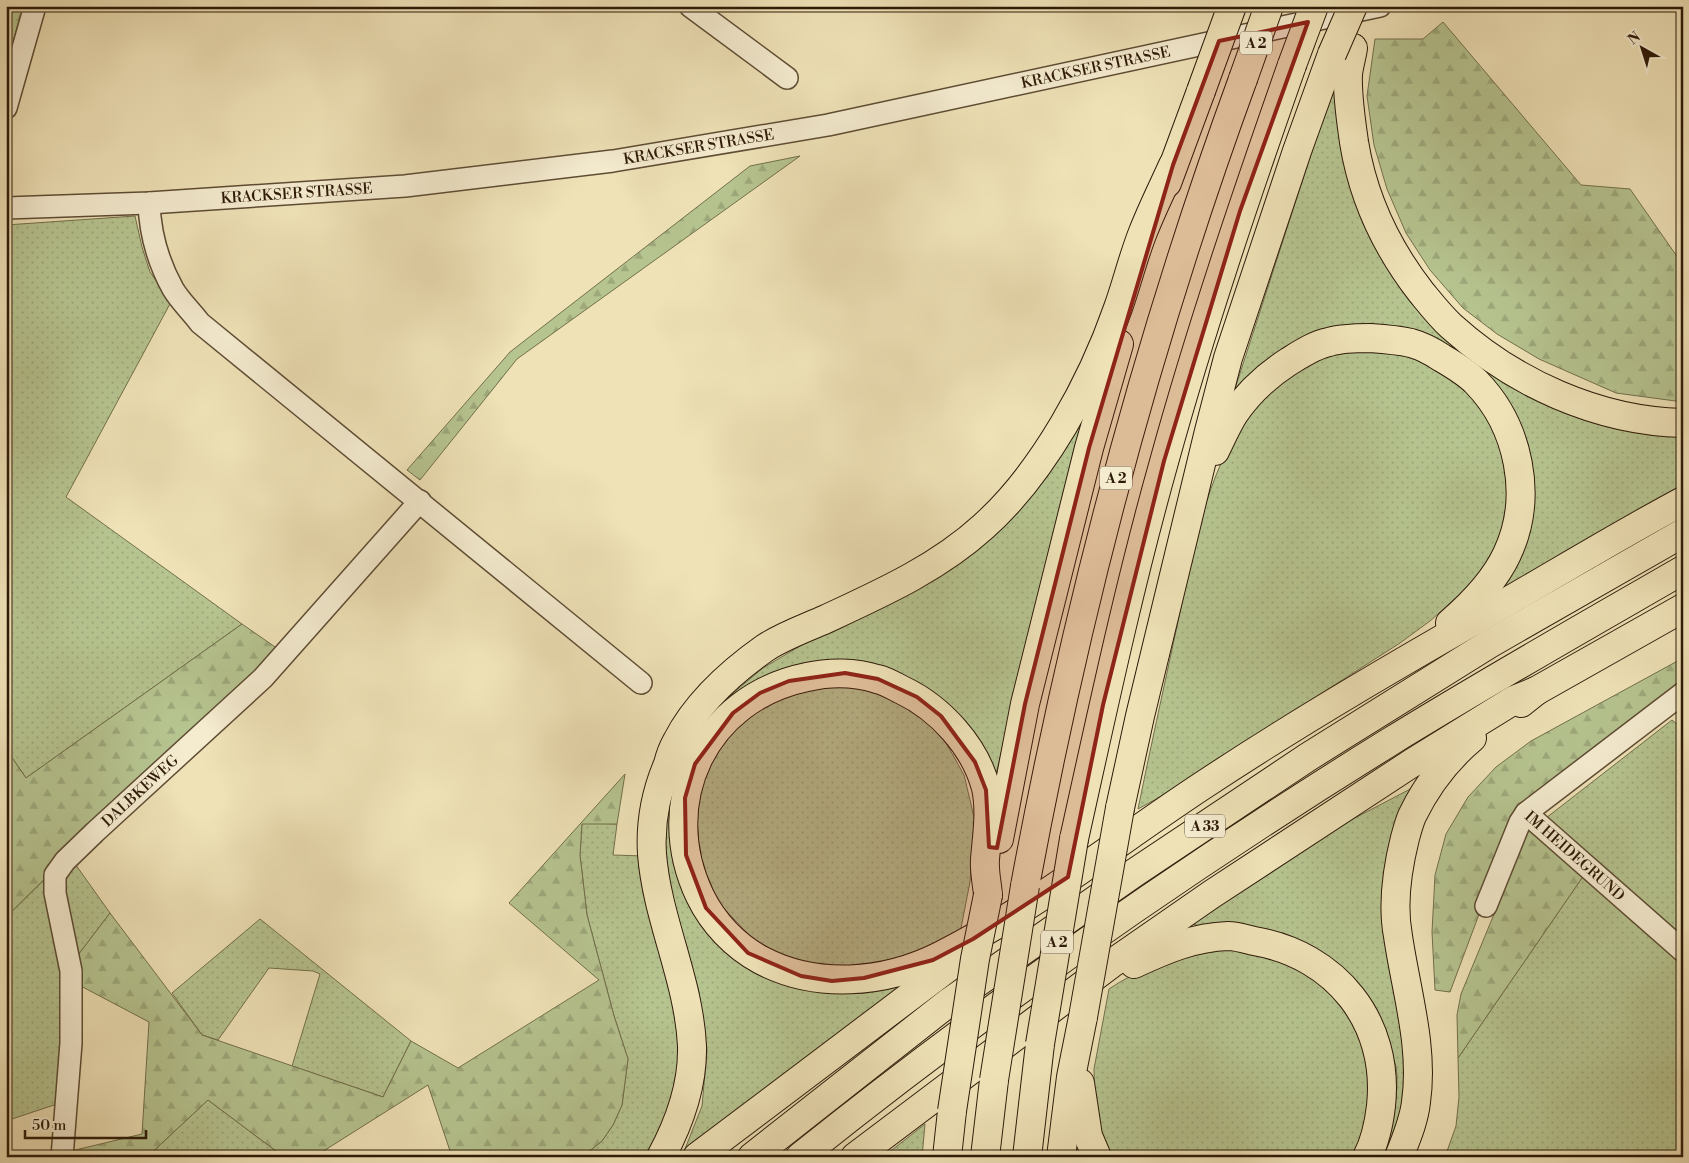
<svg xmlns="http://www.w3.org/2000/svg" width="1689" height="1163" viewBox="0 0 1689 1163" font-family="'Libre Bodoni',serif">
<defs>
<pattern id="grass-dots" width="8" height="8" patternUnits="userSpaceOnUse" patternTransform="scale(1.25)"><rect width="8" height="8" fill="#b6c490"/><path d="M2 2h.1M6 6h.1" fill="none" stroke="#9da87b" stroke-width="1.8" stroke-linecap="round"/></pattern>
<pattern id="forest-firs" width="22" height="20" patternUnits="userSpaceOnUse" patternTransform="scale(1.25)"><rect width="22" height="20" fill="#b6c490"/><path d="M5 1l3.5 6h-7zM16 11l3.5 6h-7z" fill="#9da87b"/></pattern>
</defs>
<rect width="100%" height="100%" fill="#efe2b7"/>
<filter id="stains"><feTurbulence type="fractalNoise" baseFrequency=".004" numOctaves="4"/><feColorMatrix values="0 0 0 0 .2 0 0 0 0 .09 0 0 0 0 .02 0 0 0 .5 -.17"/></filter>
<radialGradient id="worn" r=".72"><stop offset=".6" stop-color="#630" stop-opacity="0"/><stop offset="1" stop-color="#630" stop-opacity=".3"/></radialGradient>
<g fill="url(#grass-dots)" stroke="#726f4c">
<path d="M1337,74L1356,200L1457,345L1683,434V488L1493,596L1533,475L1525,435L1495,387L1453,349L1401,326H1353L1232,398Z"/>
<path d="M135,216L142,247L150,272L171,302L66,497L242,624L26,778L6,749V225Z"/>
<path d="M1370,347L1412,352L1451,376L1483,407L1502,449L1508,495L1499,545L1476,580L1430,621L1400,643L1158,798L1138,809C1150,750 1163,691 1176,631C1194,548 1207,455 1268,391C1282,377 1317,357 1336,352C1347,349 1359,349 1370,347Z"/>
<path d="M1083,421L994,782L942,701L796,670L720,704L763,668L827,630L1034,491Z"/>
<path d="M872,684L930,721L945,741L964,775L975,821L970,882L960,933L901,960L858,968L817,966L777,955L749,935L717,901L702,872L695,830L698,788L713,754L733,729L764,704L798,688Z"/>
<path d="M1672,720L1683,729V938L1546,818Z"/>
<path d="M679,761L676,859L756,969L915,977L683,1154L702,1106L707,1051L699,992L669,890L660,828Z"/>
<path d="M1416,786L1403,814V1033L1407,1092L1390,1157H1381C1391,1135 1400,1091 1396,1067C1394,1059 1390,1050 1387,1042C1374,1002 1360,978 1324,954C1319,951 1314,946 1308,944C1271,927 1230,934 1192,924L1351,820Z"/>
<path d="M582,823L617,824L613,855L643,856L681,1018V1073L652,1157H582L602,1141L613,1125L622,1105L628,1059L614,1016L587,915L580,855Z"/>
<path d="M73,861L110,913L75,959L60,877Z"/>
<path d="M1584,875L1683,962V1157H1445L1456,1126L1459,1097L1458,1058Z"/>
<path d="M45,879L63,961L60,1103L6,1121V917Z"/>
<path d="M260,919L411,1041L383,1097L292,1066L320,974L313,971L269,968L218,1040L202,1035L172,993Z"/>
<path d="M1239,950L1272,955L1300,968L1333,992L1353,1018L1369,1052L1371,1120L1356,1157H1112L1095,1117L1094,1069L1109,989C1134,972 1166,959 1196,952C1209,949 1225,950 1239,950Z"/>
<path d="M208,1100L284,1157H147Z"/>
<path d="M925,1124L922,1157H883Z"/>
</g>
<g fill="url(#forest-firs)" stroke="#726f4c">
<path d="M6,6H23L6,67Z"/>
<path d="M1443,22L1581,185L1630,189L1683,265V402L1616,393L1539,359L1497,334L1463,308L1430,270L1406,233L1387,189L1374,145L1367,96L1375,39H1423Z"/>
<path d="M800,156L517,359L420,480L407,470L510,352L750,166Z"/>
<path d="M242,624L278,649L6,917V749L26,778Z"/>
<path d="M1683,658V680L1518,810L1450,992L1435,990L1432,932L1435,875L1446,834L1468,797L1496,767L1531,741Z"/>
<path d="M625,774L617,824H582L580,855L587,915L614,1016L628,1059L622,1105L613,1125L602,1141L582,1157H452L428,1085L314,1157H284L208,1100L147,1157H68L67,1152L142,1134L149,1022L75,983V959L110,913L202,1035L383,1097L411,1041L458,1068L599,980L509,903Z"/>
<path d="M1532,829L1584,875L1458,1058L1457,1015L1461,994L1528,832Z"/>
</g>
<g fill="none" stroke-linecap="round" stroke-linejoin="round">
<defs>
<g id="minor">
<path d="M690,6L787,78"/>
<path d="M6,108L35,6"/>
<path d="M149,203C150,234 158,262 173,289C180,301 192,312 200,323L641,683"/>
<path id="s1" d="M6,208L149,203L405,186L613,161L828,125L1380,6"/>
<path id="s2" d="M1526,813L1683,951"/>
<path d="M1486,906L1520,822L1526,813L1683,693"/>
<path id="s3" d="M62,1157L71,1043V971L55,893V875L65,861L95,832L263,678L420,501"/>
</g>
<g id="highway">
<path d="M1353,48C1352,56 1349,65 1348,74C1347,96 1351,120 1354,142C1363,198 1386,247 1421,292C1430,303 1440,316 1451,326C1514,383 1598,421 1683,423"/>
<path d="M1167,183L1201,91"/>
<path d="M1215,451C1221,439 1227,425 1234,414C1248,393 1268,375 1288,362C1301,354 1314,345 1329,342C1342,338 1357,338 1370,338C1384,339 1398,340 1411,343C1422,346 1433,352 1442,358C1454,365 1466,372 1476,382C1519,426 1534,497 1507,554C1495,580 1472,604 1450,623"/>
<path d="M1521,703L1536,691L1683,608"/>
<path d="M1120,808L1140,716L1209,431L1228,358L1297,151L1332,54"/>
<path d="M999,839L1025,704L1089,448L1119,344"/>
<path d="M1074,839C1102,713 1129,586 1164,462C1201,328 1246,196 1292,65"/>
<path d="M1025,886C1076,611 1147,341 1243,79"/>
<path d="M988,895C987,883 984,871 985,859C987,836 991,811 986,788C975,746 940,708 902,690C894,686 886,681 877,679C855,672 829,672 807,677C704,698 655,802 700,896C713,923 735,946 761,960C816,989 884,984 940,956C1035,908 1119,840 1208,782C1305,718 1405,660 1505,603C1564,569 1623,533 1683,501"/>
<path d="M1134,964C1164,950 1194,937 1228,936C1236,936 1246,939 1254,941C1336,955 1390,1022 1381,1106C1379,1123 1375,1142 1367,1157"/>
<path d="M1080,1083L1088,1136L1097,1157"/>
<path d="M661,1157C680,1122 693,1085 692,1046C689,980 657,919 652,854C650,823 656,792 668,764C670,756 673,748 677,741C696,704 731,672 765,648C783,636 806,628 826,619C882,593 938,568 984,526C1043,473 1092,383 1118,308C1127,283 1133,257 1143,232C1152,209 1163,187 1173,165"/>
<path d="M697,1157L962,957"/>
<path d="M752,1157L948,1003L1134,873L1308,757L1489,644L1683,533"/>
<path d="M800,1157C987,1007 1185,869 1388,743C1485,683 1584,627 1683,570"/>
<path d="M855,1157L1111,964L1212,894L1412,763L1514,700L1536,691"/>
<path d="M947,1157L952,1111"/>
<path d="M985,1157L994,1080"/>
<path d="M1027,1157L1040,1044"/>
<path d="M1061,1157L1071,1077L1083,1017"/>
<path d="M1399,1157C1406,1139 1414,1121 1416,1102C1424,1047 1406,991 1398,936C1392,904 1397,870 1405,838C1407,831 1409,823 1412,816C1426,787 1447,759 1472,738"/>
</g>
</defs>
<use href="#minor" stroke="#5e4c34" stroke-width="24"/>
<use href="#highway" stroke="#2d1a08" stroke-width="30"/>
<use href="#minor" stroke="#f5ecd0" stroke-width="21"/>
<use href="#highway" stroke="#efe2b7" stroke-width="28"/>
<defs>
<g id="highway-bridge">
<path d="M1332,54L1353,6"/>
<path d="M1292,65L1314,6"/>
<path d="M1243,79L1269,6"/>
<path d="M1201,91L1232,6"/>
<path d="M1083,1017L1120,808"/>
<path d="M1040,1044L1074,839"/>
<path d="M994,1080L1025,886"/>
<path d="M952,1111L975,959L988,895"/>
</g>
</defs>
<use href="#highway-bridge" stroke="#2d1a08" stroke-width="30" stroke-linecap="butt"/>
<use href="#highway-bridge" stroke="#efe2b7" stroke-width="28"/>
</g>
<path fill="#8f2418" fill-opacity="0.2" stroke="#8f2418" stroke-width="4" stroke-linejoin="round" d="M1308,22L1240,211L1164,461L1103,705L1068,877L973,939L933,960L864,978L832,981L801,976L748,953L706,908L686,855L685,798L695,764L733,713L760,693L789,681L845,673L878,679L917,697L941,716L975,762L986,790L989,847L997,848L1025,704L1089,448L1173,165L1219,41Z"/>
<g text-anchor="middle" stroke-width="4" stroke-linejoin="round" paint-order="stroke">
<g fill="#f5ecd0" stroke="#695944" stroke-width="1">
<rect x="1240" y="31.5" width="32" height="23" rx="4"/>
<rect x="1100" y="466.5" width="32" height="23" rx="4"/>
<rect x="1185" y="814.5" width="40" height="23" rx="4"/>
<rect x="1041" y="930.5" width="32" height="23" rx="4"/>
</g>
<g font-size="14" font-weight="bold" fill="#2d1a08">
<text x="1256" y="48">A 2</text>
<text x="1116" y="483">A 2</text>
<text x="1205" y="831">A 33</text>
<text x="1057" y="947">A 2</text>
</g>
<g font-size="15" fill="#2d1a08" stroke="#f5ecd0">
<text dy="5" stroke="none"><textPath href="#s1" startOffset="1101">KRACKSER STRASSE</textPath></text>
<text dy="5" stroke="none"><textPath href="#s1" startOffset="696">KRACKSER STRASSE</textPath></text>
<text dy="5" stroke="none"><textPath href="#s1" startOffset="291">KRACKSER STRASSE</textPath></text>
<text dy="5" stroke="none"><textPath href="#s3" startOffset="404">DALBKEWEG</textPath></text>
<text dy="5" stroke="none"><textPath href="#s2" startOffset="65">IM HEIDEGRUND</textPath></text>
</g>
</g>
<rect width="1689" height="1163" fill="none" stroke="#efe2b7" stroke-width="25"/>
<rect x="8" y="8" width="1674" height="1148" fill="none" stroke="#2d1a08" stroke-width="2.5"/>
<rect x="12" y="12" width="1664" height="1138" fill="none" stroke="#2d1a08"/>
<g transform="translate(1642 48) rotate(321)" stroke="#f5ecd0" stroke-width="4" paint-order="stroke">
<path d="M0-4L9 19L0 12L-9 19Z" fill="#2d1a08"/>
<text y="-8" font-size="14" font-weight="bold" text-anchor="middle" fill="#2d1a08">N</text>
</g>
<path d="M25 1130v8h121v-8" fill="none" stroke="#2d1a08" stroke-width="2.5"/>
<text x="32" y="1130" font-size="15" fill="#2d1a08" stroke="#f5ecd0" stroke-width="4" paint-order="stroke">50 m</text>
<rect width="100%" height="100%" filter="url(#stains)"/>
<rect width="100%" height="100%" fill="url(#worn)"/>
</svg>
